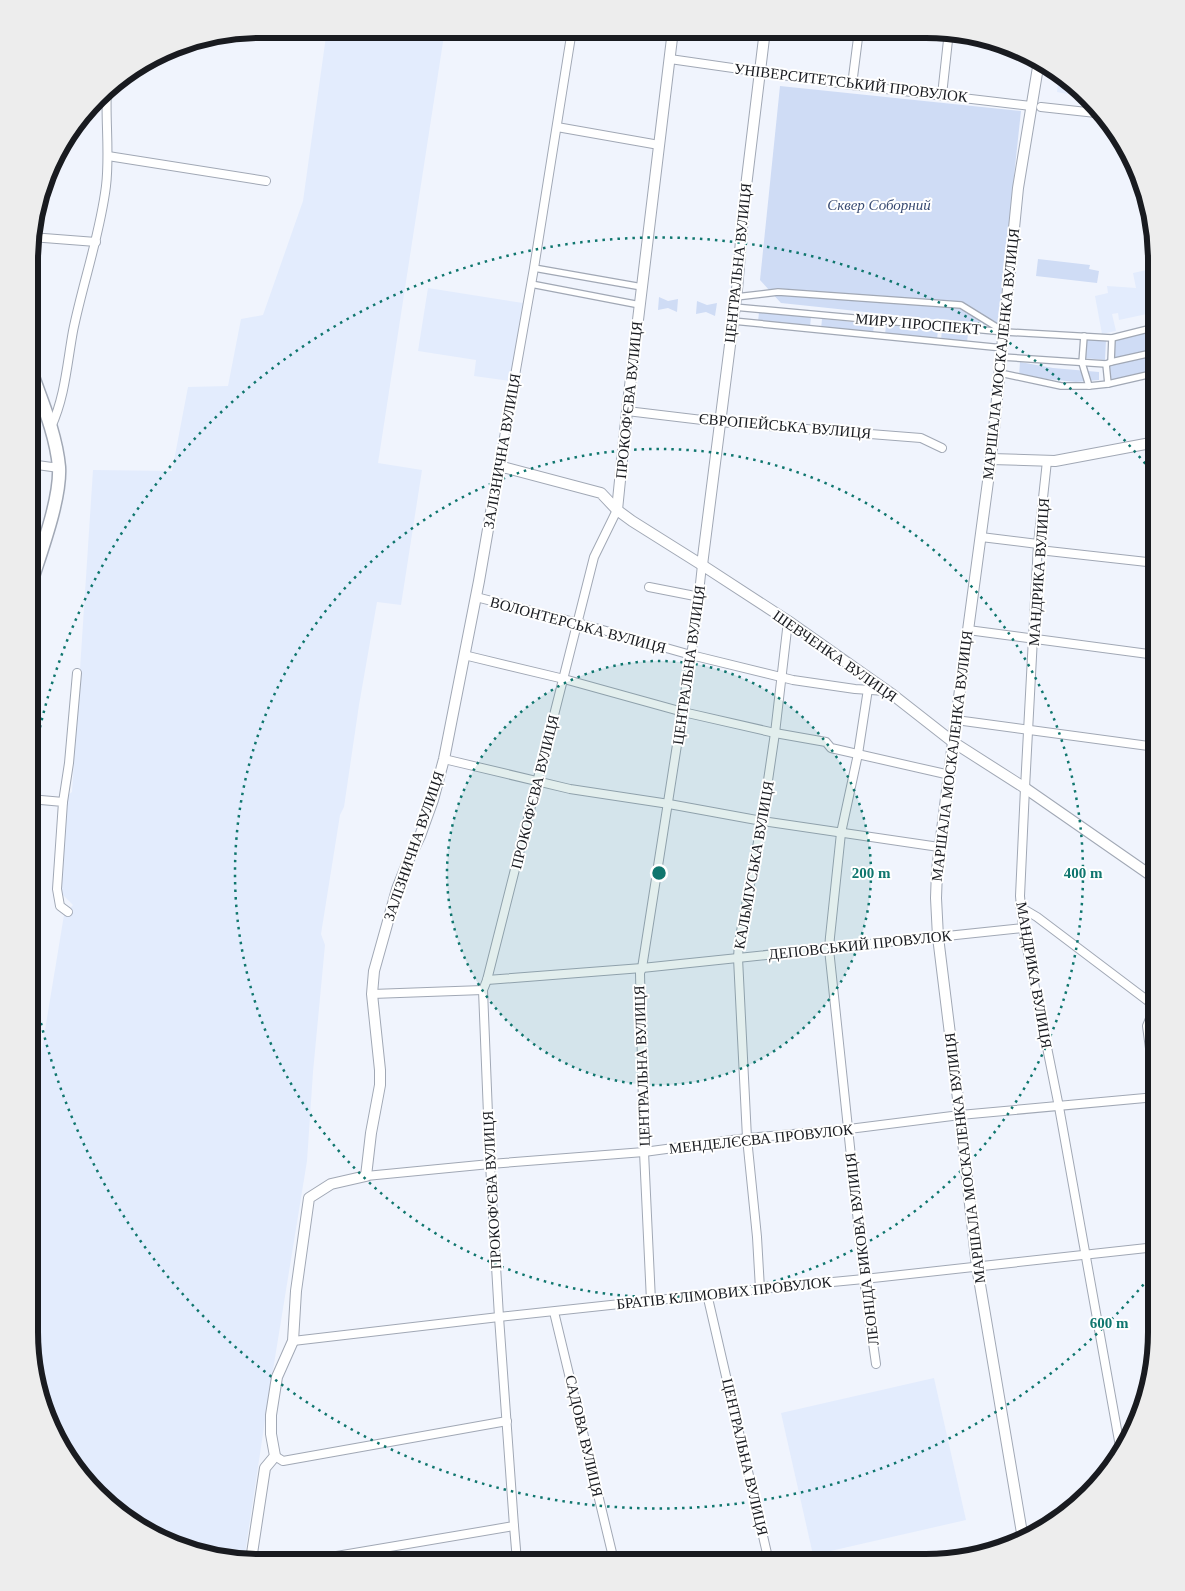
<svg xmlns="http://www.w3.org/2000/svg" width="1185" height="1591" viewBox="0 0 1185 1591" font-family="'Times New Roman',serif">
<rect width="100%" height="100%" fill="#f0f4fd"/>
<g fill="#e3ecfd">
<path d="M327,29H445L378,463L422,470L401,605L377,602L359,705L344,807L340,815L321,934L325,945L313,1072L307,1161L267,1407L244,1560H230L131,1523L86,1484L53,1434L29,1332V1127L64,915L73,905L61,893L67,796L72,792L93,470L172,471L188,387L228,386L241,319L263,315L303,201Z"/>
<path d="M1059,72L1066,76L1070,82L1068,94L1057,92Z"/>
<path d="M1156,268V312L1119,320L1118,313L1112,314L1116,331L1102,334L1095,296L1108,293L1107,286L1136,288L1133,273Z"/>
<path d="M428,288L523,303L510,381L474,376L476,360L418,351Z"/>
<path d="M934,1378L966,1520L813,1555L781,1413Z"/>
</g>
<g fill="#cfdcf5">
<path d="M780,86L1021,111L998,326L781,303L760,280Z"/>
<path d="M1038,259L1090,265L1089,269L1099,271L1097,283L1036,276Z"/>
<path d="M659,297L668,301L678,299L677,312L668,308L658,310Z"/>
<path d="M697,301L707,305L717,303L715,316L706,312L696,314Z"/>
<path d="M759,312L811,317L810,327L758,322Z"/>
<path d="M822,319L874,324L873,334L821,329Z"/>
<path d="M886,325L938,330L937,340L885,335Z"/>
<path d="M1156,328V373L1108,384L1106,364L1111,361L1112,338Z"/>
<path d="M942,330L968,333L967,343L941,340Z"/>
<path d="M1086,338L1106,340L1105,360L1084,358V355H1086L1087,343H1085Z"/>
<path d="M1020,362L1053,368L1099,372V380L1076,382L1019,376Z"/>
</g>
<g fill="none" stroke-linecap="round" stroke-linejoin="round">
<defs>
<g id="pedestrian">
<path d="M534,268L642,287"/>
<path d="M531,284L640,305"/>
<path d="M736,297L778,292L961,305L1003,331"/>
<path d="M734,307L1005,332L1112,338L1156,327"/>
<path d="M733,321L1003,348"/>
<path d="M1084,336L1082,363L1089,386"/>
<path d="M1112,338L1111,362L1156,352"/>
<path d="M1002,357L1106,364"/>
<path d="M1111,362L1106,364L1108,384L1156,373"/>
<path d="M1000,373L1061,386H1089L1108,384"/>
</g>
<g id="minor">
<path d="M670,59L852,85L1031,106"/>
<path d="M852,85L859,30"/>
<path d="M942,95L949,31"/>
<path d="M1041,107L1096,113"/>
<path d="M557,127L659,145"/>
<path d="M108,156L266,181"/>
<path d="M31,237L96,242"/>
<path d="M627,411L719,422L921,438L942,448"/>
<path d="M51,427C65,397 67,364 73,331C83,282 100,235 106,186C110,153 105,120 107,87"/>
<path d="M1047,461L1038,544L1025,788L1020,896L1023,928L1059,1107L1121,1452"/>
<path d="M30,464L59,468"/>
<path d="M499,466L534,268L572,30"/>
<path d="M981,537L1038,544"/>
<path d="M1039,550L1156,563"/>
<path d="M649,587L700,597"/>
<path d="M476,597L578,623L691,655L793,680L855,689L886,691"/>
<path d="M968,630L1156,655"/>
<path d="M464,655L564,679L683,712L775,733L826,742L831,748L950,775"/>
<path d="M868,689L858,754L841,833L830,937L829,949L864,1279L876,1364"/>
<path d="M956,720L1156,747"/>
<path d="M444,759L570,789L669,804L762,821L939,847"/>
<path d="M30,799L63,802L57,889L60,906L68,912"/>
<path d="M63,802L69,763L77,673"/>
<path d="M1020,907L1037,917L1156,1007"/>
<path d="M487,980L642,968L1023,928"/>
<path d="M372,994L483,990"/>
<path d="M1156,1093L1147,1026L1156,1004"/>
<path d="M366,1176L490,1164L644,1152L747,1138L849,1129L960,1115L1156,1097"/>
<path d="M760,1289L757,1237L747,1138L738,958L739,942L762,821L775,733L788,621"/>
<path d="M707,1294L769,1562"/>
<path d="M651,1301L644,1152L640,973L642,968L695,630L702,565"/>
<path d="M554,1312L614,1561"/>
<path d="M293,1341L499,1317L760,1289L864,1279L1156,1247"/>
<path d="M275,1456L283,1461L507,1421"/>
<path d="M307,1561L514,1526"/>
<path d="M517,1561L514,1526L499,1317L490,1164L483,990L487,980L594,557L617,510"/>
</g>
<g id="tertiary">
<path d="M991,459L1055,461L1156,442"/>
<path d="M617,510L627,411L673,30"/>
<path d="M702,565L737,290L744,203L765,30"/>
<path d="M1023,1539L977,1267L960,1115L938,937L936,898L937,870L953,742L991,459L1018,188L1039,61"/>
<path d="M251,1560L265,1468L275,1456L271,1434V1415L277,1377L293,1341L296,1291L309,1198L331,1184L366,1176L371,1133L380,1085V1070L372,994L374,971L397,889L409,859L420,836L433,800L444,759L479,581L499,466L601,493L617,510L632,521L702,565L788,621L893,695L953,742L1025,788L1156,879"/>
</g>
<path id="primary" d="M30,586C40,554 61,499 59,467C56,434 42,402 31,371"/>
</defs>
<use href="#pedestrian" stroke="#a1a8b5" stroke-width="8"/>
<use href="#minor" stroke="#a1a8b5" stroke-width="10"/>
<use href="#tertiary" stroke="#a1a8b5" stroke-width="12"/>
<use href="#primary" stroke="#a1a8b5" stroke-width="15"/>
<use href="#pedestrian" stroke="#fff" stroke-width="5.5"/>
<use href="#minor" stroke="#fff" stroke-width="8"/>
<use href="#tertiary" stroke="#fff" stroke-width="10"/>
<use href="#primary" stroke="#fff" stroke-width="12"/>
</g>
<circle cx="659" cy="873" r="212" fill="#0f766e" fill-opacity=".12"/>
<g fill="none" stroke="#0f766e" stroke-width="2.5" stroke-dasharray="2.5 5">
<circle cx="659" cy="873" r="212"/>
<circle cx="659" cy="873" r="424"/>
<path d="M1153 1273A636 636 0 0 1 30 967M30 779A636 636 0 0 1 1153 473"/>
</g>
<g text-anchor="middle" stroke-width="4" stroke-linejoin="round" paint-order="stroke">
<g font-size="15" fill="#191b20" stroke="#fff">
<text transform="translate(851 83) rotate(7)" y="5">УНІВЕРСИТЕТСЬКИЙ ПРОВУЛОК</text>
<text transform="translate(738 263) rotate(-84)" y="5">ЦЕНТРАЛЬНА ВУЛИЦЯ</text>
<text transform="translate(918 324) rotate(5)" y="5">МИРУ ПРОСПЕКТ</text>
<text transform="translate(1001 354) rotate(-84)" y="5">МАРШАЛА МОСКАЛЕНКА ВУЛИЦЯ</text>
<text transform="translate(629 400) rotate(-84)" y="5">ПРОКОФ'ЄВА ВУЛИЦЯ</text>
<text transform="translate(785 426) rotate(5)" y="5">ЄВРОПЕЙСЬКА ВУЛИЦЯ</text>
<text transform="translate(502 451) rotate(-80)" y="5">ЗАЛІЗНИЧНА ВУЛИЦЯ</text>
<text transform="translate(1039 572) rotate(-86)" y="5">МАНДРИКА ВУЛИЦЯ</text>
<text transform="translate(578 625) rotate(15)" y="5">ВОЛОНТЕРСЬКА ВУЛИЦЯ</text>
<text transform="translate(835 656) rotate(35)" y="5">ШЕВЧЕНКА ВУЛИЦЯ</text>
<text transform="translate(689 665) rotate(-82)" y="5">ЦЕНТРАЛЬНА ВУЛИЦЯ</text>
<text transform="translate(952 756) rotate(-83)" y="5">МАРШАЛА МОСКАЛЕНКА ВУЛИЦЯ</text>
<text transform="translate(535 792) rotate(-76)" y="5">ПРОКОФ'ЄВА ВУЛИЦЯ</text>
<text transform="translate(414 846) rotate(-71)" y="5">ЗАЛІЗНИЧНА ВУЛИЦЯ</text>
<text transform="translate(754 865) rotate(-80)" y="5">КАЛЬМІУСЬКА ВУЛИЦЯ</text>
<text transform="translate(860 945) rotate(-6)" y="5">ДЕПОВСЬКИЙ ПРОВУЛОК</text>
<text transform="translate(1034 975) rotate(80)" y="5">МАНДРИКА ВУЛИЦЯ</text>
<text transform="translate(642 1066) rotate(-92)" y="5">ЦЕНТРАЛЬНА ВУЛИЦЯ</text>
<text transform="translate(761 1139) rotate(-6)" y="5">МЕНДЕЛЄЄВА ПРОВУЛОК</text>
<text transform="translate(965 1158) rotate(-97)" y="5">МАРШАЛА МОСКАЛЕНКА ВУЛИЦЯ</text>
<text transform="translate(492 1190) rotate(-93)" y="5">ПРОКОФ'ЄВА ВУЛИЦЯ</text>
<text transform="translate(862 1249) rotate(-97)" y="5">ЛЕОНІДА БИКОВА ВУЛИЦЯ</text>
<text transform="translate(724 1293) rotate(-6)" y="5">БРАТІВ КЛІМОВИХ ПРОВУЛОК</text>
<text transform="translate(584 1436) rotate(77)" y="5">САДОВА ВУЛИЦЯ</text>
<text transform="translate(745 1457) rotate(77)" y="5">ЦЕНТРАЛЬНА ВУЛИЦЯ</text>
</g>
<g font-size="15" font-style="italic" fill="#394b72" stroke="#fff">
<text x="879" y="210">Сквер Соборний</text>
</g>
</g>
<path d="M0 0H1185V1591H0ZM260 38H926A222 222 0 0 1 1148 260V1332A222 222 0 0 1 926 1554H260A222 222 0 0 1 38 1332V260A222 222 0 0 1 260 38Z" fill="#ededed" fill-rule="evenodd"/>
<path fill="none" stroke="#191b20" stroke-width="6" d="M260 38H926A222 222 0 0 1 1148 260V1332A222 222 0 0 1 926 1554H260A222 222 0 0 1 38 1332V260A222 222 0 0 1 260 38Z"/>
<circle cx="659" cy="873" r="8" fill="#0f766e" stroke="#fff" stroke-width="2.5"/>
<g font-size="15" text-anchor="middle" font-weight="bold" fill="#0f766e" stroke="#fff" stroke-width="4" stroke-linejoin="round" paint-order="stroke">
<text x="871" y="878">200 m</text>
<text x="1083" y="878">400 m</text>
<text x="1109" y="1328">600 m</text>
</g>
</svg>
